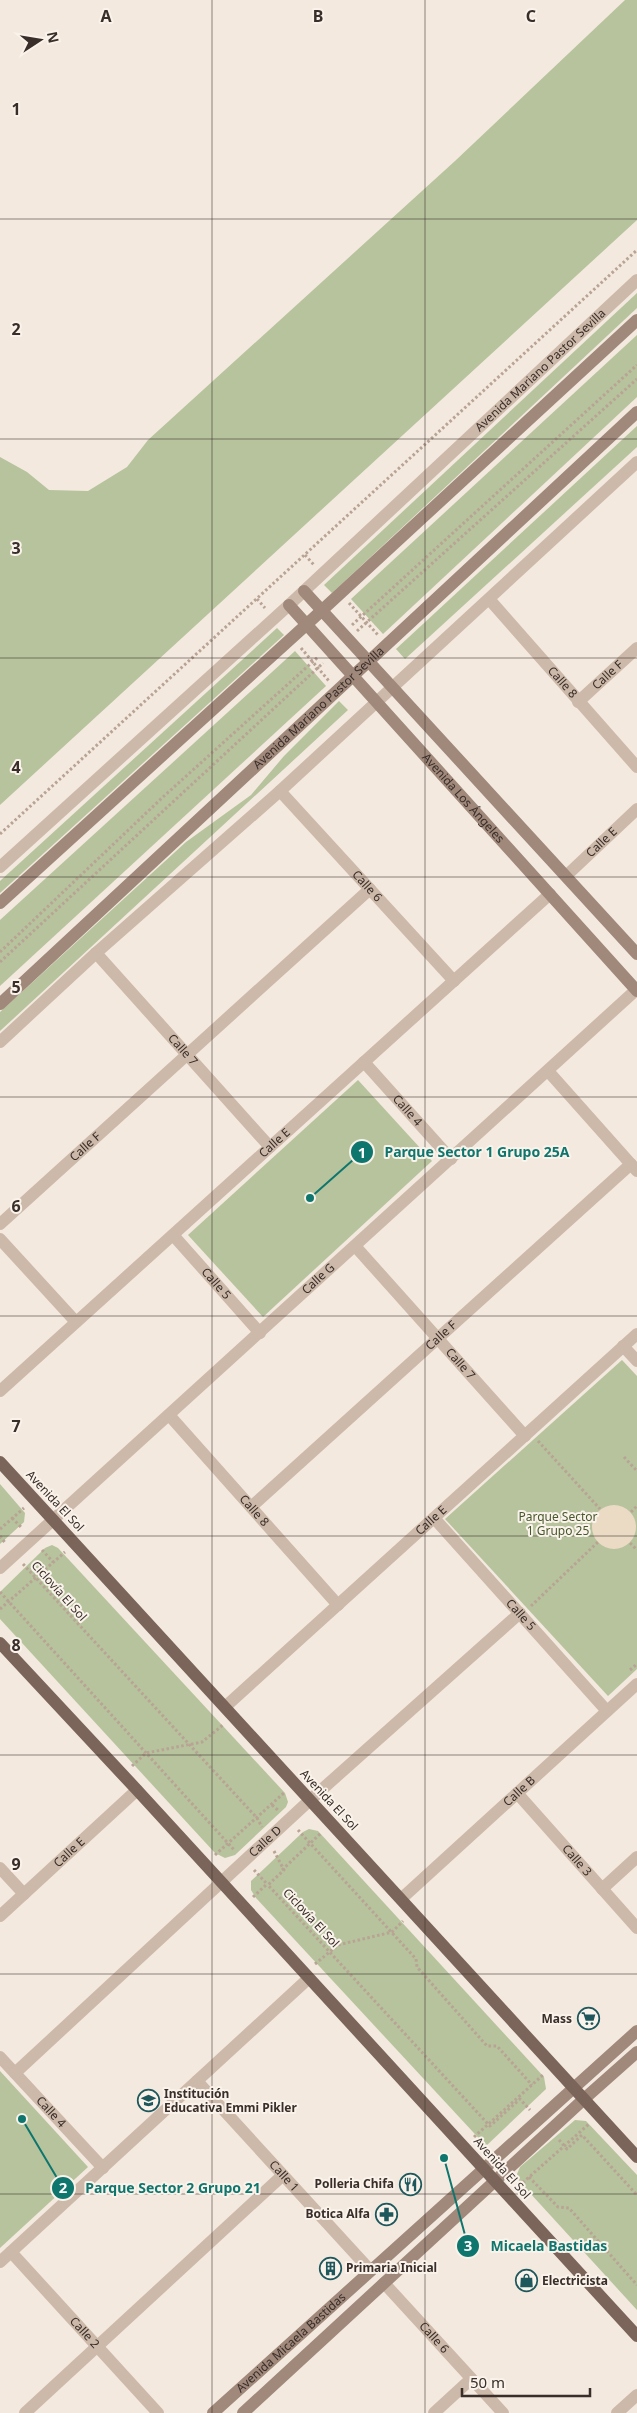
<svg xmlns="http://www.w3.org/2000/svg" width="637" height="2413" viewBox="0 0 637 2413" font-family="'Noto Sans',sans-serif">
<rect width="100%" height="100%" fill="#f3e9de"/>
<g fill="#b6c39d">
<path d="M625,0H637V220L0,805V457L27,472L49,490L88,491L127,467L148,440L455,161Z"/>
<path d="M637,293V308L332,593L324,585Z"/>
<path d="M637,335V397L383,634L351,599Z"/>
<path d="M637,426V447L405,659L396,649Z"/>
<path d="M277,628L284,635L0,893V881Z"/>
<path d="M295,651L326,686L0,986V920Z"/>
<path d="M339,701L348,710L0,1031V1012L186,842L251,795L284,756Z"/>
<path d="M358,1080L432,1161L263,1317L188,1235Z"/>
<path d="M622,1360L637,1376V1669L608,1696L445,1519Z"/>
<path d="M0,1484L25,1513L24,1522L0,1544Z"/>
<path d="M52,1545L58,1548L285,1793L288,1802L286,1807L235,1855L225,1858L215,1853L0,1619V1592L45,1548Z"/>
<path d="M309,1829L318,1831L544,2077L546,2089L486,2146L256,1898L251,1890V1881L303,1832Z"/>
<path d="M0,2071L88,2167L0,2248Z"/>
<path d="M575,2120L586,2121L637,2175V2310L519,2181L517,2174L520,2167Z"/>
</g>
<circle fill="#ebdbc5" cx="614" cy="1527" r="22"/>
<g fill="none" stroke-linecap="round" stroke-linejoin="round">
<g stroke="#b8a394" stroke-width="3" stroke-dasharray="2.5 2.5" stroke-linecap="butt">
<path d="M305,555L314,565"/>
<path d="M257,599L265,608"/>
<path d="M349,603L378,635"/>
<path d="M352,625L637,365"/>
<path d="M357,631L637,379"/>
<path d="M301,648L329,681"/>
<path d="M0,834L637,250"/>
<path d="M0,952L163,797L318,657"/>
<path d="M0,962L323,663"/>
<path d="M538,1441L600,1509"/>
<path d="M624,1457L637,1471"/>
<path d="M631,1512L637,1506"/>
<path d="M12,1518L22,1528"/>
<path d="M0,1529L24,1508"/>
<path d="M0,1536L6,1544"/>
<path d="M630,1543L637,1550"/>
<path d="M42,1550L53,1562"/>
<path d="M23,1564L257,1818L262,1827"/>
<path d="M0,1592L235,1851"/>
<path d="M531,1606L598,1542"/>
<path d="M0,1609L65,1552"/>
<path d="M630,1670L637,1664"/>
<path d="M132,1766L146,1753L202,1742L223,1725"/>
<path d="M272,1805L279,1811"/>
<path d="M298,1830L416,1959L417,1967L487,2046H497L532,2085"/>
<path d="M274,1851L284,1870L268,1885L488,2124L490,2126L520,2099L530,2110"/>
<path d="M215,1855L285,1792"/>
<path d="M254,1870L267,1884"/>
<path d="M282,1870L321,1833"/>
<path d="M253,1897L267,1884"/>
<path d="M315,1964L338,1945L392,1932L403,1921"/>
<path d="M474,2137L544,2074"/>
<path d="M559,2140L567,2149L582,2135L637,2195"/>
<path d="M529,2177L558,2207L569,2208L637,2285"/>
<path d="M519,2186L589,2124"/>
</g>
<g stroke="#ccb9a9" stroke-width="12">
<path id="s1" d="M489,599L637,767"/>
<path id="s2" d="M578,702L637,648"/>
<path id="s3" d="M280,791L454,981"/>
<path id="s4" d="M0,867L289,605L637,280"/>
<path id="s5" d="M566,876L637,809"/>
<path id="s6" d="M96,953L270,1147"/>
<path d="M0,1042L96,953L280,791L637,462"/>
<path id="s7" d="M364,1062L451,1159"/>
<path d="M548,1071L637,1171"/>
<path id="s8" d="M0,1224L370,889"/>
<path id="s9" d="M173,1235L260,1333"/>
<path d="M0,1239L76,1322"/>
<path id="s10" d="M355,1246L525,1436"/>
<path d="M623,1346L637,1361"/>
<path id="s11" d="M0,1391L550,894"/>
<path id="s12" d="M169,1415L338,1605"/>
<path id="s13" d="M251,1507L631,1164"/>
<path id="s14" d="M434,1518L607,1711"/>
<path id="s15" d="M0,1568L636,990"/>
<path id="s16" d="M225,1707L637,1334"/>
<path id="s17" d="M517,1793L637,1928"/>
<path d="M0,1868L24,1894"/>
<path d="M602,1889L637,1857"/>
<path id="s18" d="M401,1899L637,1684"/>
<path id="s19" d="M0,1916L137,1790"/>
<path id="s20" d="M0,2057L103,2168"/>
<path id="s21" d="M15,2073L310,1800L520,1613"/>
<path id="s22" d="M197,2081L370,2270"/>
<path id="s23" d="M11,2252L158,2413"/>
<path d="M0,2262L309,1978"/>
<path id="s24" d="M384,2283L503,2413"/>
<path d="M25,2413L283,2175"/>
<path d="M434,2413L471,2379"/>
<path d="M617,2413L637,2395"/>
</g>
<g stroke="#a0887b" stroke-width="12">
<path d="M304,591L637,954"/>
<path id="s25" d="M289,605L637,991"/>
<path d="M0,903L306,625L637,320"/>
<path id="s26" d="M0,1004L637,412"/>
<path id="s27" d="M213,2413L637,2031"/>
<path d="M243,2413L584,2099L637,2052"/>
</g>
<g stroke="#7b655a" stroke-width="12">
<path d="M0,1462L637,2157"/>
<path d="M0,1643L137,1790L637,2336"/>
</g>
</g>
<path fill="none" stroke="#392e29" stroke-width="1" stroke-opacity="0.55" d="M212,0V2413M425,0V2413M0,219H637M0,439H637M0,658H637M0,877H637M0,1097H637M0,1316H637M0,1536H637M0,1755H637M0,1974H637M0,2194H637"/>
<defs>
<symbol id="supermarket-ring" viewBox="-11 -11 22 22"><circle r="9.5" fill="#faf3eb" stroke="#1e575c" stroke-width="1.5"/><path d="M-6-5.5h2.5l.6 2H6L4.5 2H-2.5L-4.4-4H-6ZM-1.5 3.2a1.3 1.3 0 1 0 .1 0ZM3 3.2a1.3 1.3 0 1 0 .1 0Z" fill="#1e575c"/></symbol>
<symbol id="school-ring" viewBox="-11 -11 22 22"><circle r="9.5" fill="#faf3eb" stroke="#1e575c" stroke-width="1.5"/><path d="M0-5L7-2L0 1L-7-2ZM-4 1L0 2.5L4 1V4Q0 6-4 4Z" fill="#1e575c"/></symbol>
<symbol id="restaurant-ring" viewBox="-11 -11 22 22"><circle r="9.5" fill="#faf3eb" stroke="#1e575c" stroke-width="1.5"/><path d="M-5-6h1v4h1v-4h1v4h1v-4h1v5L-1.5 .5V6h-2V.5L-5-1ZM5-6V6H3V1.5H1.5Q1.5-4 5-6Z" fill="#1e575c"/></symbol>
<symbol id="pharmacy-ring" viewBox="-11 -11 22 22"><circle r="9.5" fill="#faf3eb" stroke="#1e575c" stroke-width="1.5"/><path d="M-2-6h4v4h4v4h-4v4h-4v-4h-4v-4h4Z" fill="#1e575c"/></symbol>
<symbol id="building-ring" viewBox="-11 -11 22 22"><circle r="9.5" fill="#faf3eb" stroke="#1e575c" stroke-width="1.5"/><path d="M-4-6H4V6H1V3H-1V6H-4ZM-2.5-4.3h1.7v1.8h-1.7ZM.8-4.3h1.7v1.8H.8ZM-2.5-1h1.7V.8h-1.7ZM.8-1h1.7V.8H.8Z" fill="#1e575c"/></symbol>
<symbol id="shop-ring" viewBox="-11 -11 22 22"><circle r="9.5" fill="#faf3eb" stroke="#1e575c" stroke-width="1.5"/><path d="M-5-2.5h2.3a2.7 3.5 0 0 1 5.4 0H5L5.5 6h-11ZM-1.5-2.5h3a1.5 2.3 0 0 0-3 0Z" fill="#1e575c"/></symbol>
</defs>
<g fill-rule="evenodd">
<use href="#supermarket-ring" x="576" y="2006" width="25" height="25"/>
<use href="#school-ring" x="136" y="2088" width="25" height="25"/>
<use href="#restaurant-ring" x="398" y="2172" width="25" height="25"/>
<use href="#pharmacy-ring" x="374" y="2202" width="25" height="25"/>
<use href="#building-ring" x="318" y="2256" width="25" height="25"/>
<use href="#shop-ring" x="514" y="2268" width="25" height="25"/>
</g>
<g text-anchor="middle" stroke-width="4" stroke-linejoin="round" paint-order="stroke">
<g font-size="12" fill="#392e29" stroke="#faf3eb">
<text dy="4" stroke="none"><textPath href="#s4" startOffset="734">Avenida Mariano Pastor Sevilla</textPath></text>
<text dy="4" stroke="none"><textPath href="#s2" startOffset="40">Calle F</textPath></text>
<text dy="4" stroke="none"><textPath href="#s1" startOffset="111">Calle 8</textPath></text>
<text dy="4" stroke="none"><textPath href="#s26" startOffset="435">Avenida Mariano Pastor Sevilla</textPath></text>
<text dy="4" stroke="none"><textPath href="#s25" startOffset="260">Avenida Los Ángeles</textPath></text>
<text dy="4" stroke="none"><textPath href="#s5" startOffset="49">Calle E</textPath></text>
<text dy="4" stroke="none"><textPath href="#s3" startOffset="129">Calle 6</textPath></text>
<text dy="4" stroke="none"><textPath href="#s6" startOffset="130">Calle 7</textPath></text>
<text dy="4" stroke="none"><textPath href="#s7" startOffset="65">Calle 4</textPath></text>
<text dy="4" stroke="none"><textPath href="#s11" startOffset="370">Calle E</textPath></text>
<text dy="4" stroke="none"><textPath href="#s8" startOffset="115">Calle F</textPath></text>
<text dy="4" stroke="none"><textPath href="#s15" startOffset="430">Calle G</textPath></text>
<text dy="4" stroke="none"><textPath href="#s9" startOffset="65">Calle 5</textPath></text>
<text dy="4" stroke="none"><textPath href="#s13" startOffset="256">Calle F</textPath></text>
<text dy="4" stroke="none"><textPath href="#s10" startOffset="158">Calle 7</textPath></text>
<text transform="translate(55 1501) rotate(47)" y="4">Avenida El Sol</text>
<text dy="4" stroke="none"><textPath href="#s12" startOffset="128">Calle 8</textPath></text>
<text dy="4" stroke="none"><textPath href="#s16" startOffset="278">Calle E</textPath></text>
<text transform="translate(59 1591) rotate(48)" y="4">Ciclovía El Sol</text>
<text dy="4" stroke="none"><textPath href="#s14" startOffset="130">Calle 5</textPath></text>
<text dy="4" stroke="none"><textPath href="#s18" startOffset="160">Calle B</textPath></text>
<text transform="translate(329 1800) rotate(47)" y="4">Avenida El Sol</text>
<text dy="4" stroke="none"><textPath href="#s21" startOffset="341">Calle D</textPath></text>
<text dy="4" stroke="none"><textPath href="#s19" startOffset="94">Calle E</textPath></text>
<text dy="4" stroke="none"><textPath href="#s17" startOffset="90">Calle 3</textPath></text>
<text transform="translate(311 1918) rotate(47)" y="4">Ciclovía El Sol</text>
<text dy="4" stroke="none"><textPath href="#s20" startOffset="75">Calle 4</textPath></text>
<text transform="translate(502 2168) rotate(48)" y="4">Avenida El Sol</text>
<text dy="4" stroke="none"><textPath href="#s22" startOffset="129">Calle 1</textPath></text>
<text dy="4" stroke="none"><textPath href="#s23" startOffset="109">Calle 2</textPath></text>
<text dy="4" stroke="none"><textPath href="#s24" startOffset="74">Calle 6</textPath></text>
<text dy="4" stroke="none"><textPath href="#s27" startOffset="105">Avenida Micaela Bastidas</textPath></text>
</g>
<g font-size="12" fill="#48582c" stroke="#faf3eb">
<text x="558" y="1521">Parque Sector<tspan x="558" dy="14">1 Grupo 25</tspan></text>
</g>
<g font-size="12" font-weight="bold" fill="#392e29" stroke="#faf3eb" text-anchor="end">
<text x="572" y="2023">Mass</text>
<text x="164" y="2098" text-anchor="start">Institución<tspan x="164" dy="14">Educativa Emmi Pikler</tspan></text>
<text x="394" y="2188">Polleria Chifa</text>
<text x="370" y="2218">Botica Alfa</text>
<text x="346" y="2272" text-anchor="start">Primaria Inicial</text>
<text x="542" y="2285" text-anchor="start">Electricista</text>
</g>
</g>
<g font-size="16" text-anchor="middle" font-weight="bold" fill="#392e29" stroke="#faf3eb" stroke-width="4" stroke-linejoin="round" paint-order="stroke">
<text x="106" y="22">A</text>
<text x="318" y="22">B</text>
<text x="531" y="22">C</text>
<text x="16" y="115">1</text>
<text x="16" y="335">2</text>
<text x="16" y="554">3</text>
<text x="16" y="773">4</text>
<text x="16" y="993">5</text>
<text x="16" y="1212">6</text>
<text x="16" y="1432">7</text>
<text x="16" y="1651">8</text>
<text x="16" y="1870">9</text>
</g>
<path fill="none" stroke="#0f766e" stroke-width="2" d="M310 1198L362 1152M22 2119L63 2188M444 2158L468 2246"/>
<g fill="#0f766e" stroke="#faf3eb" stroke-width="2">
<circle cx="310" cy="1198" r="5"/>
<circle cx="22" cy="2119" r="5"/>
<circle cx="444" cy="2158" r="5"/>
<circle cx="362" cy="1152" r="12"/>
<circle cx="63" cy="2188" r="12"/>
<circle cx="468" cy="2246" r="12"/>
</g>
<g font-size="15" text-anchor="middle" font-weight="bold" fill="#fff">
<text x="362" y="1158">1</text>
<text x="63" y="2193">2</text>
<text x="468" y="2251">3</text>
</g>
<g font-size="14" text-anchor="middle" font-weight="bold" fill="#0f766e" stroke="#faf3eb" stroke-width="4" stroke-linejoin="round" paint-order="stroke">
<text x="477" y="1157">Parque Sector 1 Grupo 25A</text>
<text x="173" y="2193">Parque Sector 2 Grupo 21</text>
<text x="549" y="2251">Micaela Bastidas</text>
</g>
<g transform="translate(40 40) rotate(78)" stroke="#faf3eb" stroke-width="4" paint-order="stroke">
<path d="M0-4L9 19L0 12L-9 19Z" fill="#392e29"/>
<text y="-8" font-size="14" font-weight="bold" text-anchor="middle" fill="#392e29">N</text>
</g>
<path d="M462 2388v8h128v-8" fill="none" stroke="#392e29" stroke-width="2.5"/>
<text x="470" y="2388" font-size="15" fill="#392e29" stroke="#faf3eb" stroke-width="4" paint-order="stroke">50 m</text>
</svg>
